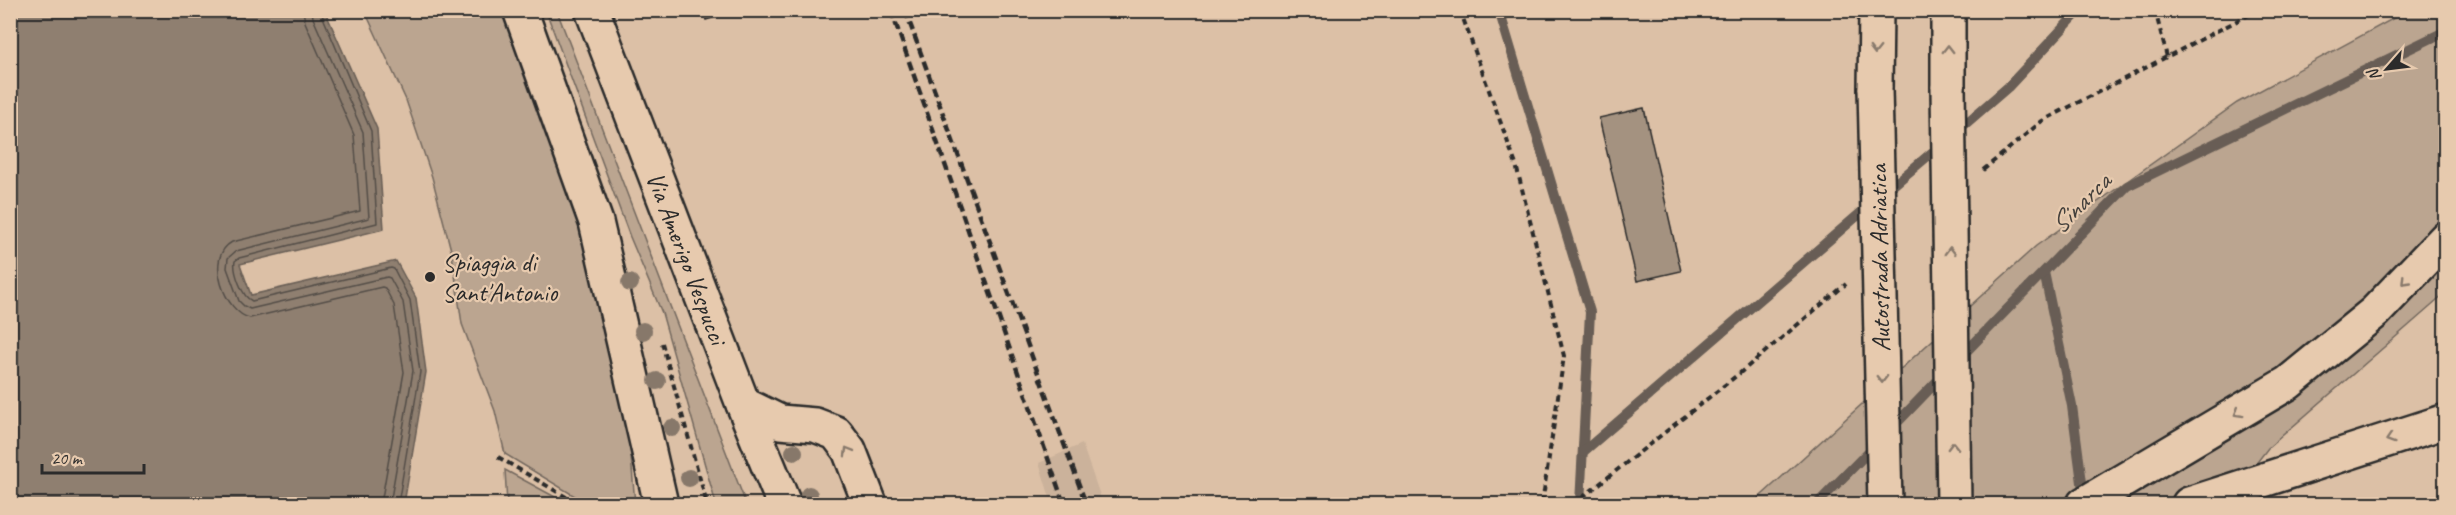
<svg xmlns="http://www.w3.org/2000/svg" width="2456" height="515" viewBox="0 0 2456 515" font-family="Caveat,sans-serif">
<rect width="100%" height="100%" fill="#dcc0a6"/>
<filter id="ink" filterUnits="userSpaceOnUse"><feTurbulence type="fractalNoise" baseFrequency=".0167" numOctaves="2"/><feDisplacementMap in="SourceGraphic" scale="12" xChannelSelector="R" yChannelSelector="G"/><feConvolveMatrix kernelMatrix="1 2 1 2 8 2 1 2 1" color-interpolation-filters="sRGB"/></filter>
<g filter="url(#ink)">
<path fill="#cbb29b" d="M1082,444L1103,504H1052L1039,463Z"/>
<g fill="#bba590" stroke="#73685e" stroke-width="1.5">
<path d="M365,11H511L576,203L629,433L635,504H588L505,454L495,411L462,324L452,254L432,177L406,100Z"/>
<path d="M546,11H557L746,504H716L662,313L630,237Z"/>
<path d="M2407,11H2445V294L2268,448L2225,504H1752L2036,246L2237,103Z"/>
<path d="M505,470L568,504H507Z"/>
</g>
<path fill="#8f7f70" stroke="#675d54" stroke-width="1.5" d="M10,11H325L377,129L384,229L240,264L251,295L396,261L416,298L426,372L404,504H11Z"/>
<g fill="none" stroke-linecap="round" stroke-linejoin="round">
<g stroke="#534d47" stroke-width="1.5">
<path d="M303,10L305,22L354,135L360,211L232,242C204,257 225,313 250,318L382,287L385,288L394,305L404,372L381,504"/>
<path d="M312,10L313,18L363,132L369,218L236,251L228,258L227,268L239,301L244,306L250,309L387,277L390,278L403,302L413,371L390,504"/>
<path d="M320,10L371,131L377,223L239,258L235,261C233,271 242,297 252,301L391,268L394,269L410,300L420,372L398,504"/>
</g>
<g stroke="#675d54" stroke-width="10">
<path d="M1499,10L1590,312L1580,504"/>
<path d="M1956,132L2008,87L2080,10"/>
<path d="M1883,194L1942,144"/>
<path d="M2044,272L2072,406L2084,498"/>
<path d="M1958,360L2127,186L2446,31"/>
<path d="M1891,429L1945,373"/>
<path d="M1583,452L1871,204"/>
<path d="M1817,504L1876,444"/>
</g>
</g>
<g fill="#a49280" stroke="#2b2b2b" stroke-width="1.5">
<path d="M703,10H738L706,20Z"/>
<path d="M1644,108L1681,271L1637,281L1599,118Z"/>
</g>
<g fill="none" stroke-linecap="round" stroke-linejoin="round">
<defs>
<g id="minor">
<path d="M520,10L596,222L661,504"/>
<path d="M743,404L780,422L815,425L836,433L849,450L870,504"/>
</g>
<path id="major" d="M592,10L743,404L784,504"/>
<g id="highway">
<path d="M1948,88V10"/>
<path d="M1875,89L1876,10"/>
<path d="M2084,504L2288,383L2375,312L2446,238"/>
<path d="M2189,504L2446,421"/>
</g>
</defs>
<use href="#minor" stroke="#2b2b2b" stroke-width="38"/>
<use href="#major" stroke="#2b2b2b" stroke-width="38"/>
<use href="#highway" stroke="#2b2b2b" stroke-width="38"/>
<g stroke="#2b2b2b" stroke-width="4" stroke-dasharray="6 4.5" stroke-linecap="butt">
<path d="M1460,10L1516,165L1564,356L1542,504"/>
<path d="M2155,10L2167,57"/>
<path d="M1983,170L2042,121L2258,10"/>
<path d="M662,343L707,504"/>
<path d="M498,457L578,504"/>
<path d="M1574,504L1740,373L1846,284"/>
</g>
<use href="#minor" stroke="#e7caae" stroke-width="33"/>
<use href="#major" stroke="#e7caae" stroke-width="33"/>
<use href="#highway" stroke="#e7caae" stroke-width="33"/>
<g stroke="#2b2b2b" stroke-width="4.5" stroke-dasharray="9 4.5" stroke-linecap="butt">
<path d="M891,10L1064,504"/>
<path d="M905,10L1086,504"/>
</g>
<defs>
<g id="highway-bridge">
<path d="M1948,88L1954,504"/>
<path d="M1875,89L1885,504"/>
</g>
</defs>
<use href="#highway-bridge" stroke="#2b2b2b" stroke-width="38" stroke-linecap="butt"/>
<use href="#highway-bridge" stroke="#e7caae" stroke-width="33"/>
</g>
<g fill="#87786b">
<circle cx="630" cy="283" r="9"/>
<circle cx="643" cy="331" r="9"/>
<circle cx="657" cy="381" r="9"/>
<circle cx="672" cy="428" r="9"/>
<circle cx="794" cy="452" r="9"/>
<circle cx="689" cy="478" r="9"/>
<circle cx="809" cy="495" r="9"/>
</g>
<defs><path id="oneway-chevron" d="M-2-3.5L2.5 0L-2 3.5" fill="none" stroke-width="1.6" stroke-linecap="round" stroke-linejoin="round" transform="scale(1.5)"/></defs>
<g stroke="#897a6c">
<use href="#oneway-chevron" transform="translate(1948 49) rotate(-90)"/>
<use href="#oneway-chevron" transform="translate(1875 50) rotate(91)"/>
<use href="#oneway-chevron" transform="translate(1950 251) rotate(-91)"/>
<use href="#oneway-chevron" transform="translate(2405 281) rotate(134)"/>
<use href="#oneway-chevron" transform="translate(1882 379) rotate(89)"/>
<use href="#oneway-chevron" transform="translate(2238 413) rotate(149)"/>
<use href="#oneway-chevron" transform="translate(2390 439) rotate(162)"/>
<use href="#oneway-chevron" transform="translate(1953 446) rotate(-91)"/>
<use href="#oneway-chevron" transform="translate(848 451) rotate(-120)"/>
</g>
</g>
<circle fill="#2b2b2b" stroke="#e7caae" stroke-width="2" cx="430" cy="277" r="6"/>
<g text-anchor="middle" stroke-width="4.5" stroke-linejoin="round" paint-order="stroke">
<g font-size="26" fill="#2b2b2b" stroke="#e7caae">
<text transform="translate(687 258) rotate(69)" y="9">Via Amerigo Vespucci</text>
<text transform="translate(1879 258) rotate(-91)" y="9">Autostrada Adriatica</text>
</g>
<g font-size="26" fill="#2b2b2b" stroke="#e7caae" text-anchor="start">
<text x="442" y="271">Spiaggia di<tspan x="442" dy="30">Sant'Antonio</tspan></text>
</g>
<g font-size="27" font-style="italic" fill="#44403c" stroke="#e7caae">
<text transform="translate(2080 203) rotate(-45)" y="9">Sinarca</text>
</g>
</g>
<rect width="2456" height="515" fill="none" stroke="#e7caae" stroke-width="36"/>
<rect x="18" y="18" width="2420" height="479" fill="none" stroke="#2b2b2b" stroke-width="2" filter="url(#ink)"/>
<g transform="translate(2387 69) rotate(242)" stroke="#e7caae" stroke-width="4.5" paint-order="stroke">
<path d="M0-4.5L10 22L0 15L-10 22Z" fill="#2b2b2b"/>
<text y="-9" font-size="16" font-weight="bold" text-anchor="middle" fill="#2b2b2b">N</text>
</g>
<path d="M42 464v9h102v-9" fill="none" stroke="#2b2b2b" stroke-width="3"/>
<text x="51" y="464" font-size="18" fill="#2b2b2b" stroke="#e7caae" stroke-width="4.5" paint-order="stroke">20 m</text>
</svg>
